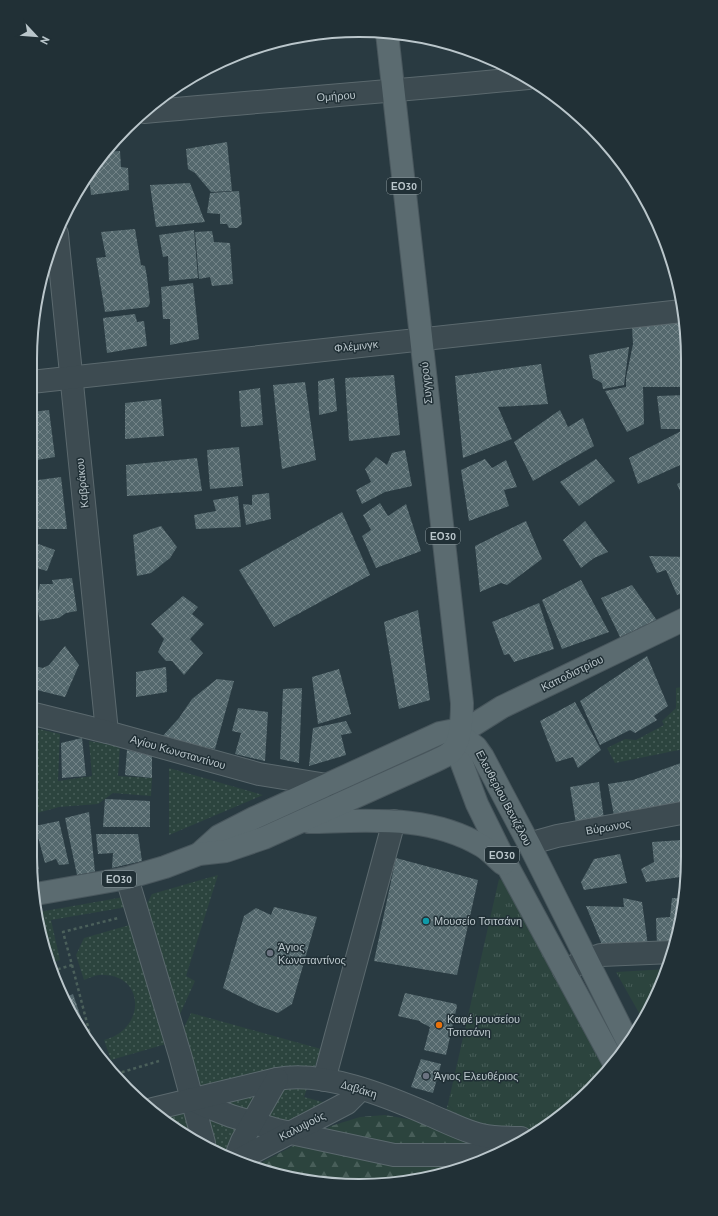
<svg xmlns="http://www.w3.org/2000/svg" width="718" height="1216" viewBox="0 0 718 1216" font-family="'PT Sans',sans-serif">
<defs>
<pattern id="grass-dots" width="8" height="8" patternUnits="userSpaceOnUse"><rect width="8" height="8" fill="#2c443e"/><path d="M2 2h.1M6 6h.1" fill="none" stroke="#485e59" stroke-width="1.8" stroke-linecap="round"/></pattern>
<pattern id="forest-firs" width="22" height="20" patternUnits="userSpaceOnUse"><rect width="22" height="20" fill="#2c443e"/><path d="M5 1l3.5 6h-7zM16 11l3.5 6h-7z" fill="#485e59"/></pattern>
<pattern id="park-tufts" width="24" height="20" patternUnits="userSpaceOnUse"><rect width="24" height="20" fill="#2c443e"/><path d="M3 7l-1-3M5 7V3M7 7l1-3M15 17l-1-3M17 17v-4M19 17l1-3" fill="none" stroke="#485e59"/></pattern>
<pattern id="building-cross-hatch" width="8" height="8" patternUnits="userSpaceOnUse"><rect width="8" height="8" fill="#54686d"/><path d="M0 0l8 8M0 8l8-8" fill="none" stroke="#728387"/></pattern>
</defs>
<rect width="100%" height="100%" fill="#293a41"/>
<g fill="url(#grass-dots)">
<path d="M687,686V746L684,749L615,763L607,748L625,739L636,740L664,725L662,721L676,708V688Z"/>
<path d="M30,727L60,734L58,781L92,776L89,741L120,746L118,776L152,778L151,796L113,793L98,804L59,807L30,815Z"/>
<path d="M169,768L263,795L169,835Z"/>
<path d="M218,875L186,976L195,981L176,1023L144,909L152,894Z"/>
<path d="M124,897L127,907L51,920L60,960L48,964L39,912Z"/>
<path d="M133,924L166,1044L111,1060L104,1040C145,1030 146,976 104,975C97,974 90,978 84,980L76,955L84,938Z"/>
<path d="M191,1013L321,1049L304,1097L334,1105L236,1158L208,1145L179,1038Z"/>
<path d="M186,1106L195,1139L176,1130L172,1126L168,1111Z"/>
</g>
<path fill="url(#forest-firs)" d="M448,1104L456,1113L470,1121L487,1139L500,1150L465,1168L359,1186L274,1175L255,1166L331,1126L360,1117L385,1115L441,1125Z"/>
<g fill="url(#park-tufts)">
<path d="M499,879L505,881L607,1067L559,1118L536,1130L484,1127L470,1121L456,1113L448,1104Z"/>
<path d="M668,969L643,1020L616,972Z"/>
</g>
<g fill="url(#building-cross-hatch)">
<path d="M227,142L232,191L211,192L195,173L188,169L186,149Z"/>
<path d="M120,151L121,167L128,168L129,190L91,195L90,185L83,186V182L85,176L105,152Z"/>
<path d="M190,183L205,222L156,227L150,185Z"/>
<path d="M239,191L242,224L237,228H229L227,224H220V214L207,213L210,193Z"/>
<path d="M135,229L141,265L145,266L147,277L150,303L148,307L105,312L96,258L106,257L101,232Z"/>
<path d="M194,230L198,278L169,281L168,256L163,257L159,235Z"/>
<path d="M212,231L214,242L230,243L233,284L212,286L210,277L199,279L195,232Z"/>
<path d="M193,283L199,339L170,345V319H163L161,287Z"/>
<path d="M135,314L137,322L144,321L147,346L107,353L103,318Z"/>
<path d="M684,319L687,337V387H643L644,424L627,432L605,391L626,387V378L633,344L632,327Z"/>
<path d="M629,347L624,385L603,389L602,383L593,378L589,355Z"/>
<path d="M541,364L548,404L498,407L512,439L463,458L455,376Z"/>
<path d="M394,375L400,435L349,441L345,378Z"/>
<path d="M334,378L337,411L319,415L318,381Z"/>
<path d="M305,382L316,460L282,469L273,385Z"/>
<path d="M260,388L263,425L241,427L239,391Z"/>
<path d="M687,395V462L638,484L629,458L685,429H661L657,396Z"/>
<path d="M161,399L164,436L125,439V403Z"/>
<path d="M49,410L55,457L31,461V412Z"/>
<path d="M560,410L568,427L583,418L594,446L533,481L514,442Z"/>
<path d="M239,447L243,486L210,489L207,450Z"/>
<path d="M405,450L412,486L385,492L362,504L356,490L371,482L365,469L376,457L387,465L392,453Z"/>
<path d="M197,458L202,491L127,496L126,465Z"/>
<path d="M485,459L492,468L506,460L517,487L504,490L509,506L469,521L461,470Z"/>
<path d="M596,459L615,481L579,506L560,482Z"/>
<path d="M61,477L67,529H32L38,480Z"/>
<path d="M687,479V507L677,484Z"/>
<path d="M269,493L271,519L246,525L243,504L252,505V495Z"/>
<path d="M238,496L241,527L196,529L194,515L216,511L213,500Z"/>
<path d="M380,503L388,516L406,504L421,551L376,568L362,536L371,530L363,515Z"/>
<path d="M342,512L370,575L274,627L239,570Z"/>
<path d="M526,521L542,559L507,585L501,583L480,592L475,546Z"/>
<path d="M585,521L608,552L594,558L581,568L563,540Z"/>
<path d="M161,526L177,547L170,558L151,573L137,576L133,535Z"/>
<path d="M30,541L55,550L47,571L30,566Z"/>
<path d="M649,556L687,557V592L677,595L666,570L657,573Z"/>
<path d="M72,578L77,611L66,613L59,618L40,621L36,601L40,584H53L52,580Z"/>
<path d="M581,580L609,632L562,649L542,600Z"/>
<path d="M632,585L658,622L621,639L601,598Z"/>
<path d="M183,596L198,607L192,614L204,624L190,639L203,653L184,675L172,661H166L158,652L164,639L151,624Z"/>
<path d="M539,603L554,649L514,662L509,654L504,655L492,622Z"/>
<path d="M418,610L430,700L399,709L384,622Z"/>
<path d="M65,646L79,665L65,697L37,690L36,686L30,685V665L43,668L49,665Z"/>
<path d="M647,656L668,706L654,716L657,720L635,733L630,730L600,745L580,701Z"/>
<path d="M166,667L167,692L136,697V672Z"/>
<path d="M339,669L351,714L318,724L312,677Z"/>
<path d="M217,679L234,681L215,749L161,738L179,718L192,699Z"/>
<path d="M302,688L299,763L280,759L283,689Z"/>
<path d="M575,702L601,750L578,768L573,757L556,762L540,721Z"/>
<path d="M238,708L268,712L265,761L235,754L241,733L232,731Z"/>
<path d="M346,721L352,733L341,735L346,755L309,766L313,728Z"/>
<path d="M82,738L86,776L62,778L61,743Z"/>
<path d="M127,750L152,756V778L125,775Z"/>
<path d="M681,763L687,785V810L615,821L608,784L633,780Z"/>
<path d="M599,782L604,819L576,824L570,787Z"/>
<path d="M105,799L150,801V827H103Z"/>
<path d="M89,812L95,872L77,875L65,818Z"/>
<path d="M59,821L69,864L59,865L56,859L45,863L35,826Z"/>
<path d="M687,832V876L646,882L641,869L654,862L652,842L682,840L683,833Z"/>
<path d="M96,834H138L142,861L112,868L113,853L98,854Z"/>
<path d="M30,839L39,869H32L30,857Z"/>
<path d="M620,854L627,883L584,890L581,882L594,859Z"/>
<path d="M396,858L478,880L457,975L374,961Z"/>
<path d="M623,898L642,902L648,946L603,947L586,906L624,907Z"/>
<path d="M672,898H683L674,945L657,946L656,918L670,917Z"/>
<path d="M274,907L317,917L292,1004L278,1013L257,1005L223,988L244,916L256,908L271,915Z"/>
<path d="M405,993L456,1004L457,1006L446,1055L424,1050L430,1027L420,1022V1021L398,1016Z"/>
<path d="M73,994L87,1035H86L66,997Z"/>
<path d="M421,1059L441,1064L433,1093L411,1087Z"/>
</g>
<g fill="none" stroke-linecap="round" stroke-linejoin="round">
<defs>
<g id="minor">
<path d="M144,112C272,100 400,91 528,78"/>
<path d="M57,234L107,732"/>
<path d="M31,382L682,311"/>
<path d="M30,713L107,732L259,774L327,785"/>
<path d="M530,846L539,841L557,836L687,812"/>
<path d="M127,878L180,1055L204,1143"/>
<path d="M564,971L586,960L601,955L673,952"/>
<path d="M324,1080L394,821"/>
<path d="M191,1099L205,1106L231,1116L277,1130L394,1155H490"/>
<path d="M153,1109L277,1079C323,1070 387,1096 430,1115C447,1122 464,1131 481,1135C494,1138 508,1138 521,1138"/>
<path d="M238,1158V1151L242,1141L277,1079"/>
<path d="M240,1159L347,1103L361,1089"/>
</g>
<g id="major">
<path d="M459,734V750L461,761L477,804L508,867L613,1061"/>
<path d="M459,734L502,707L687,618"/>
<path d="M309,822C368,821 429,814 482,846C490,851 496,858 503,864"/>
<path d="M199,854L219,836L254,818L440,733L450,731L459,734L476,747L483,757L530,846L629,1044"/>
<path d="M36,894L127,878L165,867L199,854L226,851L264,838L435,761C441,758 447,756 452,751C461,742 462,716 462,703L387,33"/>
</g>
</defs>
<use href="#minor" stroke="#5b696e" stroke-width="24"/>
<use href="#major" stroke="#49575d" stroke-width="24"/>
<g stroke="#4b605b" stroke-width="2.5" stroke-dasharray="3 3" stroke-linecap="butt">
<path d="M72,965L94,1050"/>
<path d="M52,971L72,965L63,932L118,918"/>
<path d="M116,1074L159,1061"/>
</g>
<use href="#minor" stroke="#3d4b51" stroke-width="22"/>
<use href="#major" stroke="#5b6b70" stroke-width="22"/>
</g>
<circle fill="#0f9aa8" stroke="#213036" stroke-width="1.5" cx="426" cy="921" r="4"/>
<g fill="#6b7280" stroke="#213036" stroke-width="1.5">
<circle cx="270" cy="953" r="4"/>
<circle cx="426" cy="1076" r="4"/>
</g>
<circle fill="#e8710a" stroke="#213036" stroke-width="1.5" cx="439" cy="1025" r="4"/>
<g text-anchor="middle" stroke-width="3" stroke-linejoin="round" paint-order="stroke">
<g fill="#213036" stroke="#8c999e" stroke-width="1">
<rect x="387" y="178" width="34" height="16" rx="3"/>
<rect x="426" y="528" width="34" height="16" rx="3"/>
<rect x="485" y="847" width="34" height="16" rx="3"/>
<rect x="102" y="871" width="34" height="16" rx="3"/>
</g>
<g font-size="10" font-weight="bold" fill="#bac6cb">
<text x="404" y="190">ΕΟ30</text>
<text x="443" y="540">ΕΟ30</text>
<text x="502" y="859">ΕΟ30</text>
<text x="119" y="883">ΕΟ30</text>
</g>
<g font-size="11" fill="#bac6cb" stroke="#213036">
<text transform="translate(336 96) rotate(-4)" y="4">Ομήρου</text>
<text transform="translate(356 346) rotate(-6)" y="4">Φλέμινγκ</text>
<text transform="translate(426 383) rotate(-96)" y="4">Συγγρού</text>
<text transform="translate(82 483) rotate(-96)" y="4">Καβράκου</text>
<text transform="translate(572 673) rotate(-26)" y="4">Καποδιστρίου</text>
<text transform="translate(178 752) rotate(16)" y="4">Αγίου Κωνσταντίνου</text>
<text transform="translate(504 798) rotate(62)" y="4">Ελευθερίου Βενιζέλου</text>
<text transform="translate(608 827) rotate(-10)" y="4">Βύρωνος</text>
<text transform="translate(359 1089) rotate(17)" y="4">Δαβάκη</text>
<text transform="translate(302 1126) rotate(-27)" y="4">Καλυψούς</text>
</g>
<g font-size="11" fill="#bac6cb" stroke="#213036" text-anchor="start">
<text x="434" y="925">Μουσείο Τσιτσάνη</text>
<text x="278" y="951">Άγιος<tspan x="278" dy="13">Κωνσταντίνος</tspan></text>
<text x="447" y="1023">Καφέ μουσείου<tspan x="447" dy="13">Τσιτσάνη</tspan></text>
<text x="434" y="1080">Άγιος Ελευθέριος</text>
</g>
</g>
<path d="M0 0H718V1216H0ZM359 37H359A322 322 0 0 1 681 359V857A322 322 0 0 1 359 1179H359A322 322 0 0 1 37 857V359A322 322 0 0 1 359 37Z" fill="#213036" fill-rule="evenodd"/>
<path fill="none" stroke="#bac6cb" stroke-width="2" d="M359 37H359A322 322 0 0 1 681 359V857A322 322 0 0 1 359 1179H359A322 322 0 0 1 37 857V359A322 322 0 0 1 359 37Z"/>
<g transform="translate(36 36) rotate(116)" stroke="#213036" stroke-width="3" paint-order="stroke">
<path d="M0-3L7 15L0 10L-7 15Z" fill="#bac6cb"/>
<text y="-6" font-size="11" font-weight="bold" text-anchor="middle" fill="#bac6cb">N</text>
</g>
</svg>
